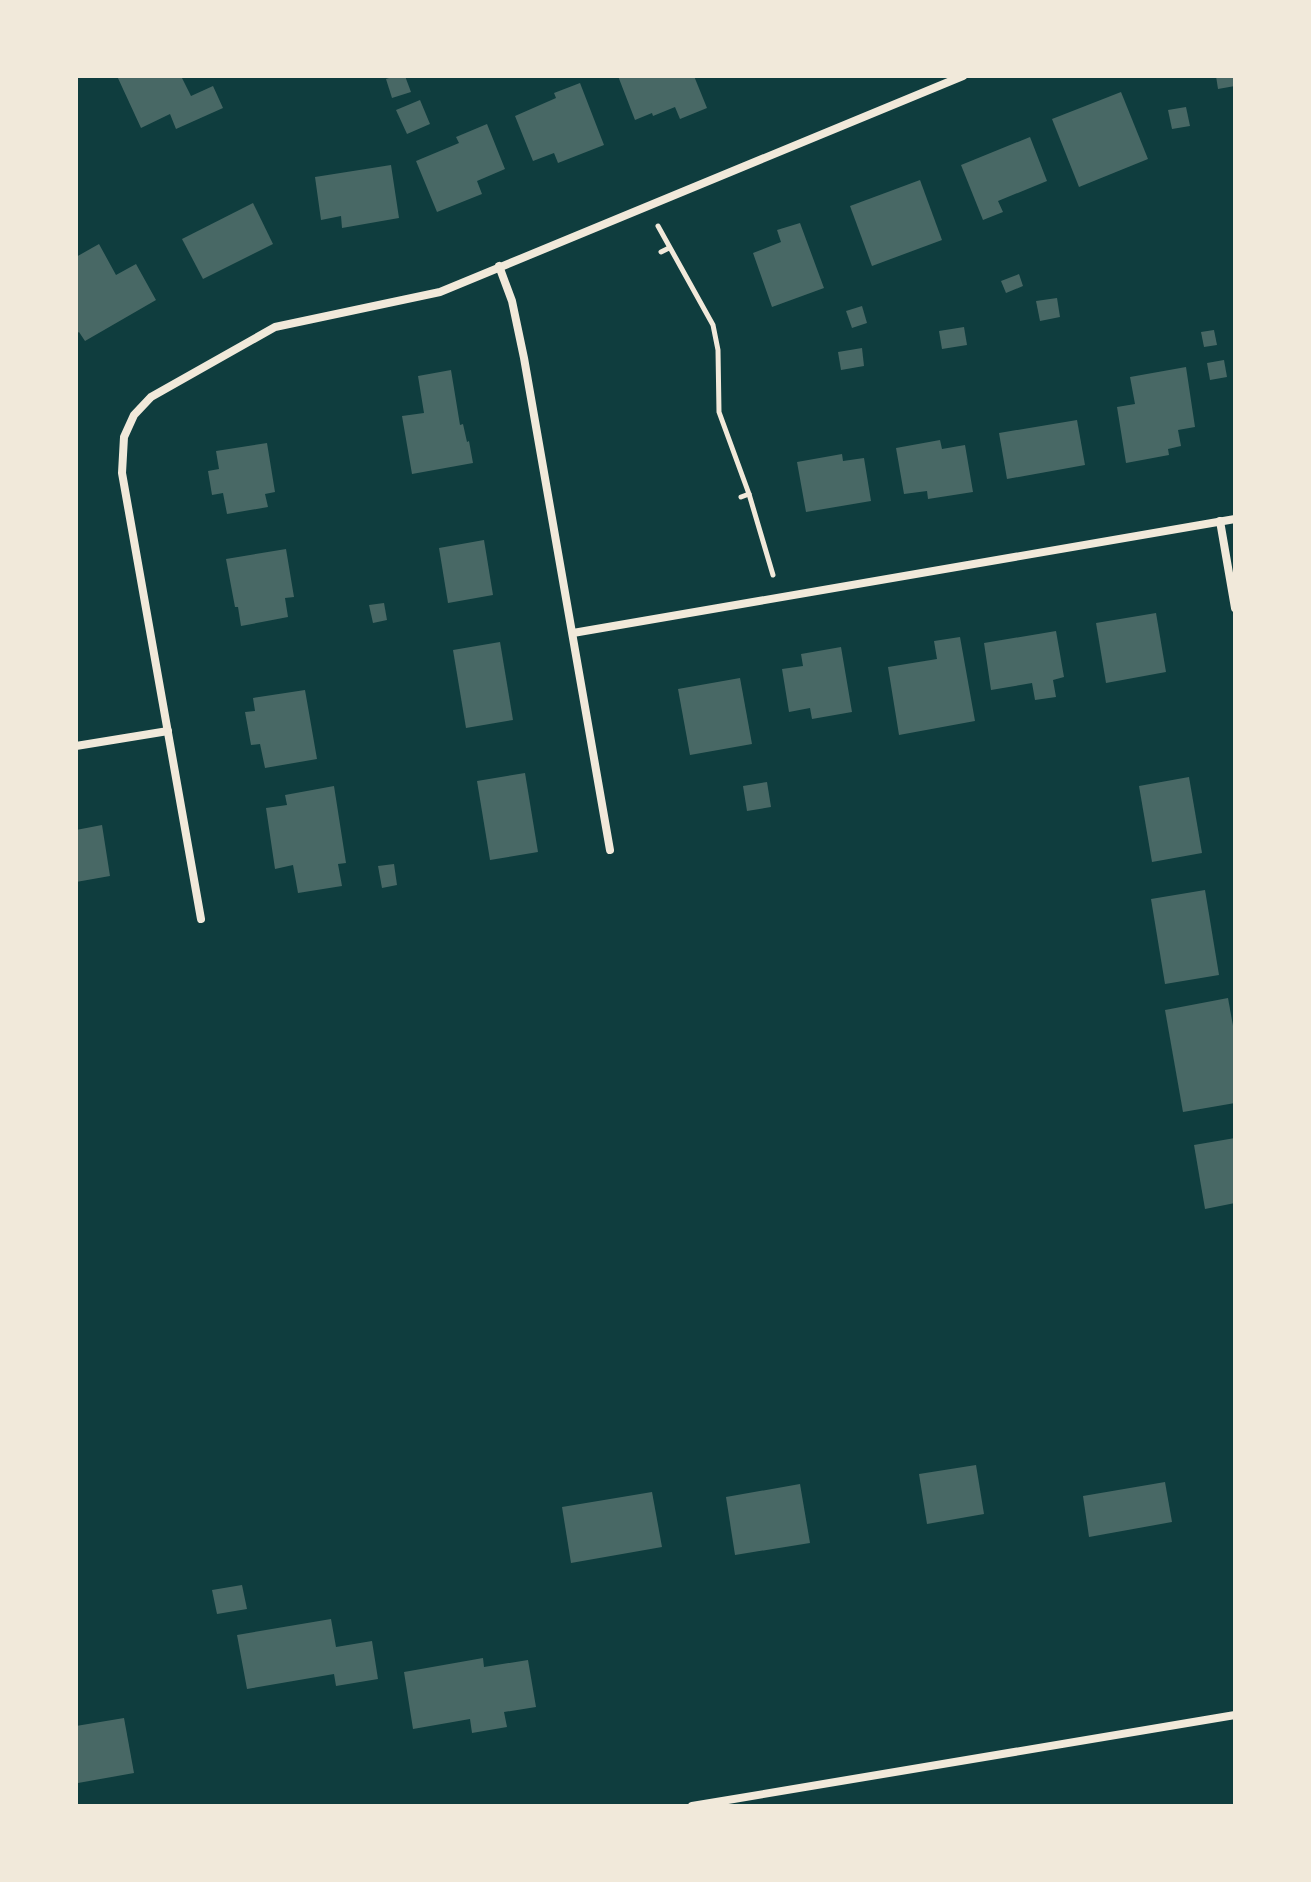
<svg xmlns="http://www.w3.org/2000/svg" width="1311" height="1882" viewBox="0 0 1311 1882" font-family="Commissioner,sans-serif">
<rect width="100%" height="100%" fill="#0f3d3e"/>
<g fill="#486865">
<path d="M117,76H181L191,96L213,86L223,108L176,129L170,114L141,128Z"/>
<path d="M395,76H405L411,92L392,98L386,79Z"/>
<path d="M618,76H694L707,108L680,119L675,107L653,116L652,113L635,120Z"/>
<path d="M1216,76H1235V86L1218,89Z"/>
<path d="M580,83L604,145L558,163L554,153L533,161L515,116L556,98L554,93Z"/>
<path d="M1121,92L1148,159L1079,187L1052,119Z"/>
<path d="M420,100L430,124L407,134L396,110Z"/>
<path d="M1186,107L1190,126L1172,129L1168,110Z"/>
<path d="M487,124L505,169L477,181L482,194L437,212L416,161L459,143L456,137Z"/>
<path d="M1030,137L1047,181L998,201L1003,212L983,220L961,165Z"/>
<path d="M391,165L399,218L342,228L341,216L321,220L315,177Z"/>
<path d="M920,180L942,240L872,266L850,206Z"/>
<path d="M253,203L273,244L203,279L182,239Z"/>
<path d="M800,223L824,288L772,307L753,253L781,242L777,230Z"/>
<path d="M99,244L116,275L136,264L156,300L85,341L79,332L76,334V257Z"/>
<path d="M1019,274L1023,286L1006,293L1001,281Z"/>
<path d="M1057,298L1060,317L1040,321L1036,301Z"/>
<path d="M862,306L867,323L852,328L846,311Z"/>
<path d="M964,327L967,345L942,349L939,331Z"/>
<path d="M1214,330L1217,345L1204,347L1201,332Z"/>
<path d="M862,348L864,366L841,370L838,352Z"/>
<path d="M1224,360L1227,377L1210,380L1207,363Z"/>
<path d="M1186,367L1195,427L1178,430L1181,446L1168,449L1169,455L1126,463L1117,407L1135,404L1130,377Z"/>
<path d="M451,370L460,425L463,424L467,442L469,441L473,463L412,474L402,416L424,413L418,376Z"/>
<path d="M1077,420L1085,465L1007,479L999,433Z"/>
<path d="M940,440L942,449L965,445L973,492L928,499L927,491L904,494L896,448Z"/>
<path d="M267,443L275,492L265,494L268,507L227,514L223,493L212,495L208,471L219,469L216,451Z"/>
<path d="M842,454L843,461L864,458L871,501L806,512L797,462Z"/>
<path d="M484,540L493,595L448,603L439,548Z"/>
<path d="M286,549L294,597L285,598L288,617L241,626L238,607H235L226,559Z"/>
<path d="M384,603L387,620L373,623L369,605Z"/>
<path d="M1156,613L1166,672L1106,683L1096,623Z"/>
<path d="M1056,631L1064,677L1053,680L1056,697L1035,700L1032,683L991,690L984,643Z"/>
<path d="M960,637L975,721L899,735L888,667L937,659L934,641Z"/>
<path d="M500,642L513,720L466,728L453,650Z"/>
<path d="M841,647L852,712L812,719L810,708L789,712L782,669L803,666L801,654Z"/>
<path d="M740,678L752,744L690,755L678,689Z"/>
<path d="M305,690L317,759L265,768L260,744L251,745L245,712L255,711L253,698Z"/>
<path d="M525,773L538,852L490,860L477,781Z"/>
<path d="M1189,777L1202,853L1152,862L1139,786Z"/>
<path d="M767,782L771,807L747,811L743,786Z"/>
<path d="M334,786L346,863L338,864L342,886L298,893L293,865L275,869L266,808L287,805L285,795Z"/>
<path d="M102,825L110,876L76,882V830Z"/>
<path d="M394,864L397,885L382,888L378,866Z"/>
<path d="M1205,890L1219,975L1165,984L1151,899Z"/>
<path d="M1228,998L1235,1037V1103L1183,1112L1165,1010Z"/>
<path d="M1235,1138V1203L1205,1209L1194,1145Z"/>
<path d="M976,1465L984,1514L927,1524L919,1474Z"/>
<path d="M1165,1482L1172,1522L1089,1537L1083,1496Z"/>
<path d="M800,1484L810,1543L735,1555L726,1497Z"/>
<path d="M652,1492L662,1547L571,1563L562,1507Z"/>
<path d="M242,1585L247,1609L217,1614L212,1590Z"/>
<path d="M331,1619L336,1647L372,1641L378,1679L336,1686L334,1674L247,1689L237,1635Z"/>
<path d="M483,1658L484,1667L528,1660L536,1707L504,1712L507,1727L472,1733L470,1719L413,1729L404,1672Z"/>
<path d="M124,1718L134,1773L78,1783L76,1726Z"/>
</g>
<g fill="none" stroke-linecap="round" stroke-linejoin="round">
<g stroke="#f1e9da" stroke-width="5">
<path d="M658,226L713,325L718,350L719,412L749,494L773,575"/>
<path d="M661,252L669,248"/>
<path d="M741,497L749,494"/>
</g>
<g stroke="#f1e9da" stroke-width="8">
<path d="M499,266L512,301L524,358L610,850"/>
<path d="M1220,521L1235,608"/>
<path d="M573,633L1235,519"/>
<path d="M76,746L168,731"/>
<path d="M201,919L122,473L124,437L134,415L151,397L275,327L440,292L963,76"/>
<path d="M692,1806L1235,1715"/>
</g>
</g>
<rect width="1311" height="1882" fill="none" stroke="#f1e9da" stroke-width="156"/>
</svg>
